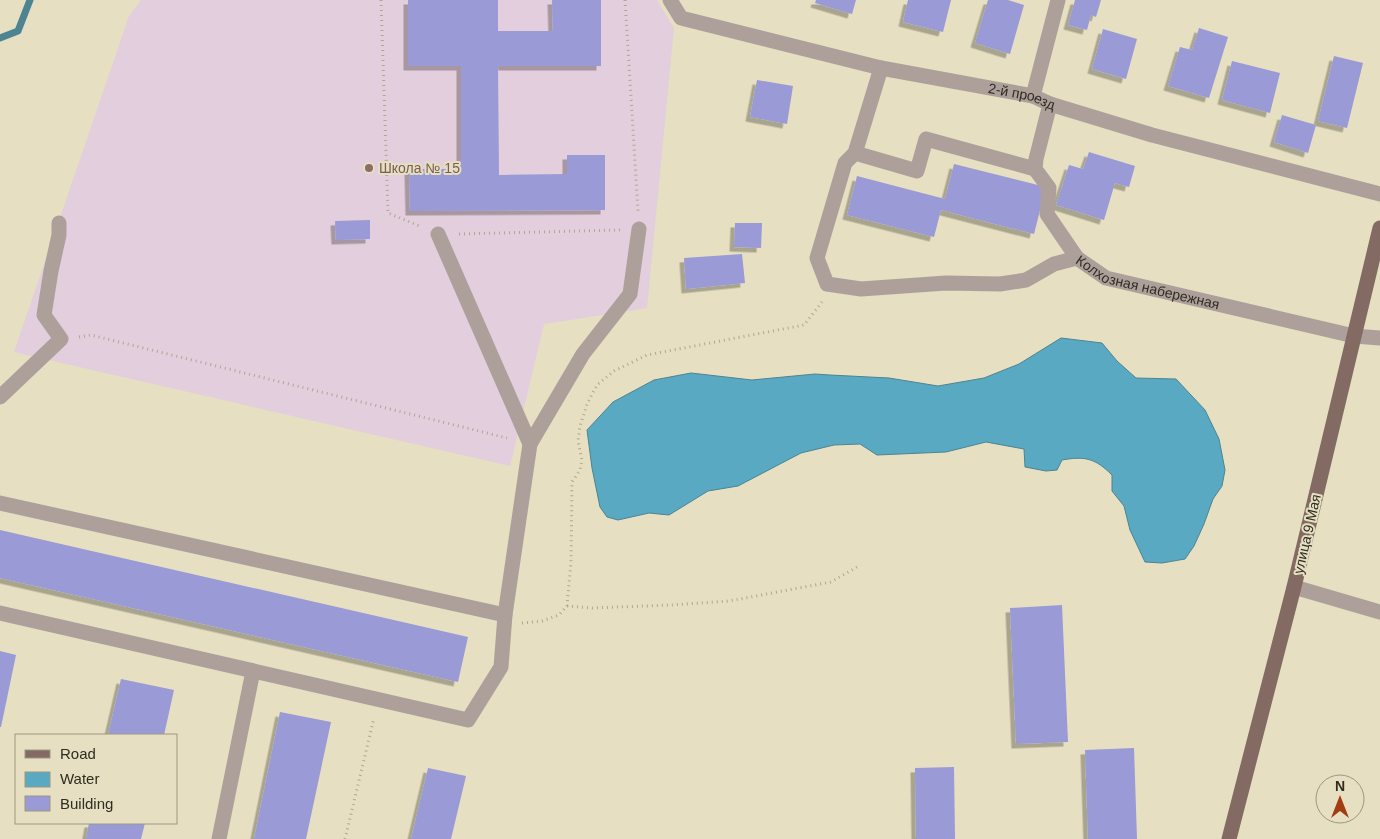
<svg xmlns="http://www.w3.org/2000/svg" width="1380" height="839" viewBox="0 0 1380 839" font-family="Helvetica,sans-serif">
<defs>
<filter id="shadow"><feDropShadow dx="-4.5" dy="4.5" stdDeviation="0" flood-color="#0004"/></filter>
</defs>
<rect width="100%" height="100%" fill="#e6dfc2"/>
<path fill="#e2cedc" d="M141,0H657L674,28L647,308L544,324L510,466L14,352L129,16Z"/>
<path fill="#59a9c2" stroke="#4c8492" d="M1061,338L1102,343L1117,361L1136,378L1176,379L1205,410L1219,439L1225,470L1222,486L1213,499L1204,524L1194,546L1185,559L1162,563L1145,562L1130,530L1124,506L1112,491V475C1095,458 1085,456 1062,460L1057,470L1046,471L1025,467L1024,449L986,442L946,452L877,455L860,444L834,445L801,453L738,486L708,491L669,515L649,513L618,520L607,517L600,507L592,468L587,430L613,402L654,380L691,373L752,380L815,374L830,375L889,378L938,386L984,378L1019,364Z"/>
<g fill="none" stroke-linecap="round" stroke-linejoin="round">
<path stroke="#4c8492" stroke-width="7" d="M0,38L18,31L30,0"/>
</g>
<g fill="#999ad6" filter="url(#shadow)">
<path d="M408,0H498V31H553L552,0H601V66H498L499,175L567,174V155H605V210L410,211L409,169H461V66H408Z"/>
<path d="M816,0H856L852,14L815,3Z"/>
<path d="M908,0H951L943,32L903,22Z"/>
<path d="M988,0H1008L1024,5L1010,54L975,43Z"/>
<path d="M1075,0H1101L1096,17L1091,15L1087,30L1068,25Z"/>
<path d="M1199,28L1228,37L1209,98L1168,86L1180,47L1192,50Z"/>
<path d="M1103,29L1137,39L1126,79L1092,69Z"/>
<path d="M1334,56L1363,63L1347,128L1318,121Z"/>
<path d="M1232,61L1280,73L1270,113L1222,100Z"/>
<path d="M757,80L793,86L787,124L750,117Z"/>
<path d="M1282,115L1316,125L1308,153L1274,142Z"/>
<path d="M1089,152L1135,166L1129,187L1115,183L1104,220L1056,205L1069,165L1083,169Z"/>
<path d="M954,164L1046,187L1034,234L941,210L934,237L847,215L857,176L945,199Z"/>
<path d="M370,220V239L336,240L335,221Z"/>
<path d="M735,223H762L761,248L734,247Z"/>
<path d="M742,254L745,283L686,289L684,258Z"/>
<path d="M0,530L468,637L458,682L0,578Z"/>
<path d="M1062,605L1068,742L1016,744L1010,608Z"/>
<path d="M0,651L16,655L1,727H0Z"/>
<path d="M121,679L174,690L164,735H108Z"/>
<path d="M280,712L331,722L306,839H254Z"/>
<path d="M1134,748L1137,839H1088L1085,750Z"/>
<path d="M954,767L955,839H916L915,768Z"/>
<path d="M428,768L466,776L451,839H411Z"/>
<path d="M89,823H145L141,839H86Z"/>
</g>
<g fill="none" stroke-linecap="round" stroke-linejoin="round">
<g stroke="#aea891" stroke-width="3" stroke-dasharray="1 4" stroke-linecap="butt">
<path d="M381,0L388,213L422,227"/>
<path d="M625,0L638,211"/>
<path d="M459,234L620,230"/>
<path d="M79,337L91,335L507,438"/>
<path d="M567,606L592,608L671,605L729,601L831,582L857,567"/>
<path d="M522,623L542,621L559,615L567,606L571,562L572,482L580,470L582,460L578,441L580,426L587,404L597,385L614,371L647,355L804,325L822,302"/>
<path d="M345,839L374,718"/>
</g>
<g stroke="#ada09b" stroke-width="15">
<path id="s1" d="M670,0L681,18L881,68L1033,96L1050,104L1152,135L1380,194"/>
<path id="s2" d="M881,68L855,153L845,163L817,258L827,284L861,289L946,283L1000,284L1026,280L1054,264L1077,258L1106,278L1354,336L1380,338"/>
<path d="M1033,96L1058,0"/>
<path d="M1050,104L1036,159L1035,169L1049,188L1047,214L1077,258"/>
<path d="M855,153L917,171L926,139L1035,169"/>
<path d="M438,234L530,444L583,354L630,294L639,229"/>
<path d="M0,397L61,339L44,315L51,271L59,235V223"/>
<path d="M0,503L505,615L501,667L468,720L0,613"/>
<path d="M1294,587L1380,612"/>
<path d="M505,615L530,444"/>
<path d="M219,839L253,671"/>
</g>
<path stroke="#836b63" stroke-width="15" d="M1229,839L1294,587L1380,228"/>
</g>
<circle fill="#8d6e63" stroke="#e6dfc2" stroke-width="2" cx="369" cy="168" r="5"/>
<g text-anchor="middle" stroke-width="4" stroke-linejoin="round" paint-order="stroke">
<g font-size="14" fill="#2f2c21" stroke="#e6dfc2">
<text dy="5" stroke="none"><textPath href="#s1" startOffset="371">2-й проезд</textPath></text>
<text dy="5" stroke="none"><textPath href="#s2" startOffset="562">Колхозная набережная</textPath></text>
<text transform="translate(1307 534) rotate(-77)" y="5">улица 9 Мая</text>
</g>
<g font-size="14" fill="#785e54" stroke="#e6dfc2" text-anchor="start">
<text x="379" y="173">Школа № 15</text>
</g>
</g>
<rect x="15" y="734" width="162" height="90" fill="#e6dfc2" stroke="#9d9782"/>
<rect x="25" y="750" width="25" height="8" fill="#836b63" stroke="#9d9782"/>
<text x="60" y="759" font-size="15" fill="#2f2c21">Road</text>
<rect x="25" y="772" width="25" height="15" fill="#59a9c2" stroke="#9d9782"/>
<text x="60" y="784" font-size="15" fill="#2f2c21">Water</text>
<rect x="25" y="796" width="25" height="15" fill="#999ad6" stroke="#9d9782"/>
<text x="60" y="809" font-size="15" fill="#2f2c21">Building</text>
<g transform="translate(1340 799)"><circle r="24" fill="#e6dfc2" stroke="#9d9782"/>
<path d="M0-4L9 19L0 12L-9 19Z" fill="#a33d11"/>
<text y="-8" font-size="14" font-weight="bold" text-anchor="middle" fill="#2f2c21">N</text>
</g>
</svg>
